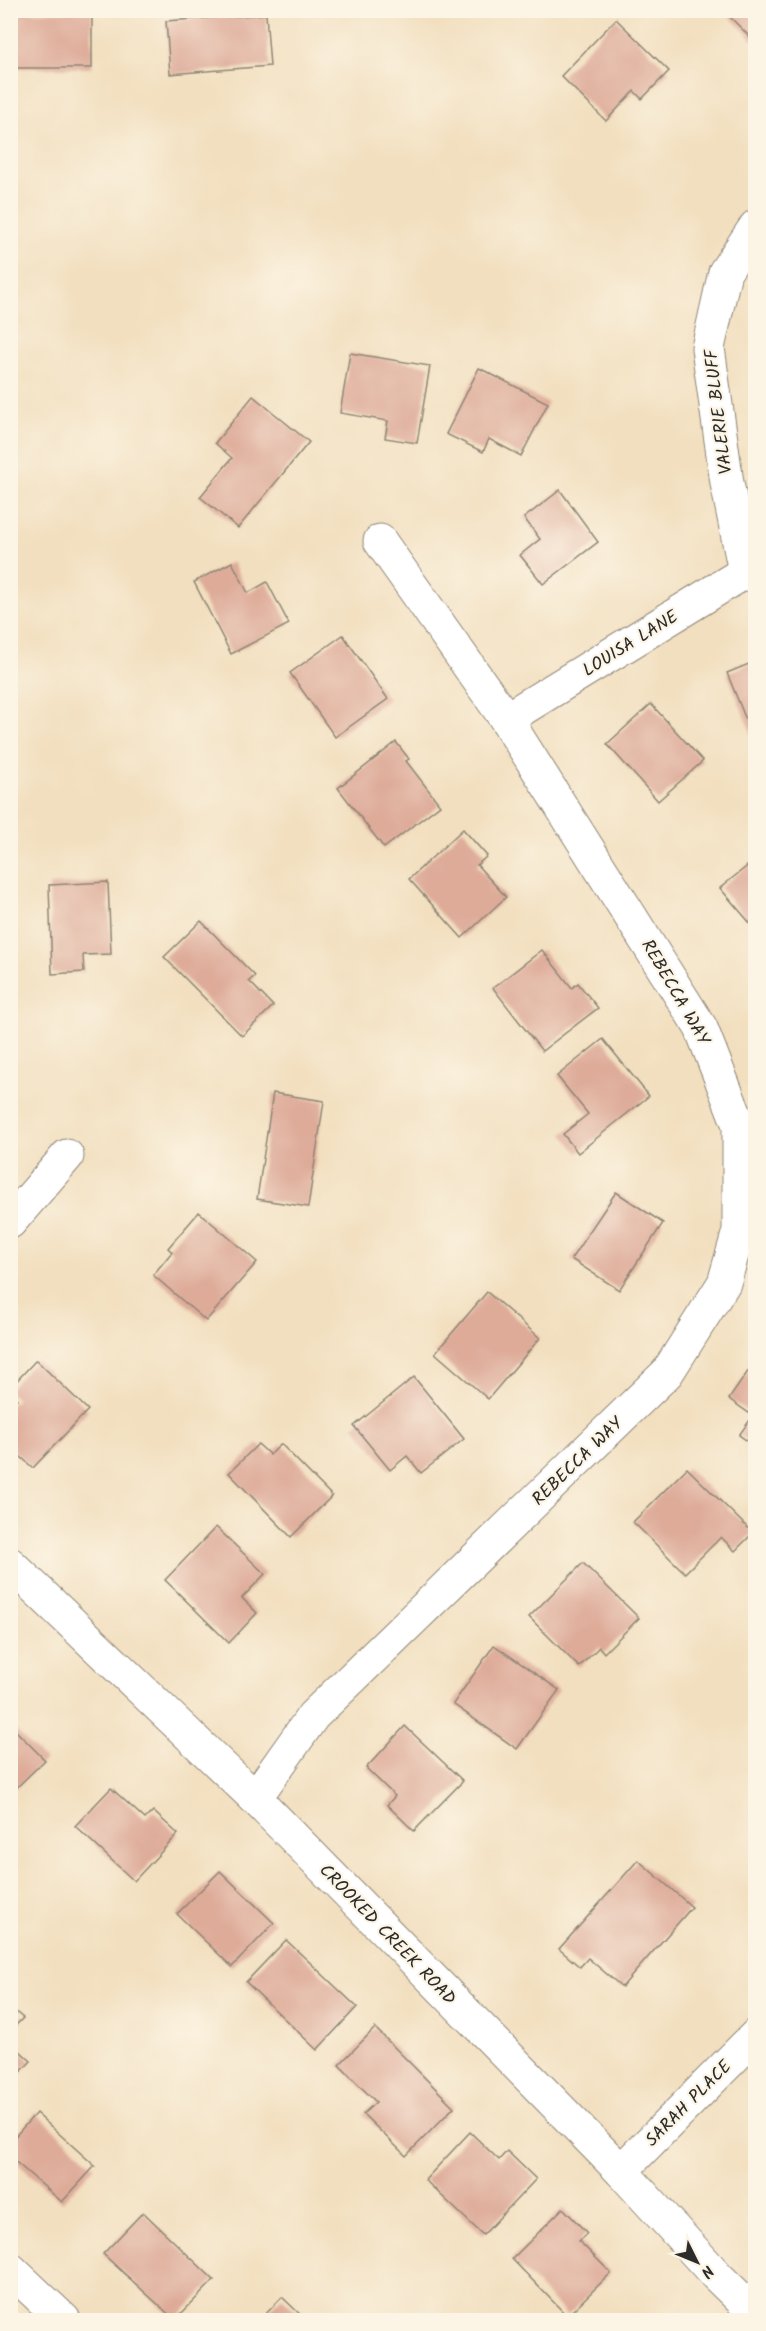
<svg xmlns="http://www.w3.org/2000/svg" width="766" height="2331" viewBox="0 0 766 2331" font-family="Kalam,sans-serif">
<rect width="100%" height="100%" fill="#fcf5e5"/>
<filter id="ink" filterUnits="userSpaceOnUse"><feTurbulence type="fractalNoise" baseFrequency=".0167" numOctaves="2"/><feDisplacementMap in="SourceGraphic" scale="12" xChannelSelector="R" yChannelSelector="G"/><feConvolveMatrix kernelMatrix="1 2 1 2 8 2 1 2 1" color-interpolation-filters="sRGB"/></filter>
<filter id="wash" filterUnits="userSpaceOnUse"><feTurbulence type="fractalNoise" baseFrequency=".008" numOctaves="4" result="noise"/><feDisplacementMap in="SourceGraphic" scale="24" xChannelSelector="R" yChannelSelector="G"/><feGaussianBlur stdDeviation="1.35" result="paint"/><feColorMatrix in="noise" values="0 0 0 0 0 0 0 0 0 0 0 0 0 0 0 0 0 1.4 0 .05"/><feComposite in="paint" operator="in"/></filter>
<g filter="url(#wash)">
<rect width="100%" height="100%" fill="#f2dfbf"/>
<g id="blocks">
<g fill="#deab99">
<path d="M723,10H756V43Z"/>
<rect x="10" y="12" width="82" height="56"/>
<path d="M266,14L270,66L170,74L166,21Z"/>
<path d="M616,19L669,71L642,99L634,91L606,121L561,76Z"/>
<path d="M350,353L430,366L417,443L385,438L388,421L340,413Z"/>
<path d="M479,368L548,403L521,456L489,439L483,452L446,434Z"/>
<path d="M253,396L309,442L238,528L200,497L232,458L215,443Z"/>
<path d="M560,490L598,542L543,584L520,555L540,539L524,518Z"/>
<path d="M232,562L248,593L267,582L289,624L231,654L194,582Z"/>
<path d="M343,635L388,699L335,737L290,673Z"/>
<path d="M756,661V742H755L727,673Z"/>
<path d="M651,704L703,761L658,801L607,744Z"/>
<path d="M396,742L409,759L406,761L440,805L384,848L338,788Z"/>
<path d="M463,829L487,856L477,865L506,897L462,938L409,879Z"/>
<path d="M756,859V930L720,888Z"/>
<path d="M108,882L111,954L83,955L84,972L52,974L49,885Z"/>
<path d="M201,921L255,976L249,981L273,1006L242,1036L164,957Z"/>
<path d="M542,950L572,988L578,983L598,1008L542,1051L493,988Z"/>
<path d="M603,1039L649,1096L578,1153L563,1134L588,1114L557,1076Z"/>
<path d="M273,1093L324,1101L308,1207L257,1199Z"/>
<path d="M616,1192L663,1223L619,1290L571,1259Z"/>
<path d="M199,1212L257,1262L206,1321L153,1275L172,1252L168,1248Z"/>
<path d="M487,1292L540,1338L488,1399L435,1353Z"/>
<path d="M36,1360L88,1410L33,1468L10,1447V1405L17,1399L10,1393V1388Z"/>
<path d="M753,1364L756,1366V1447L739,1435L753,1416L729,1399Z"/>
<path d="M414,1377L464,1439L421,1473L407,1456L390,1470L354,1426Z"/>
<path d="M258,1444L270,1455L281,1444L332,1496L291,1537L229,1473Z"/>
<path d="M687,1468L753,1533L735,1551L721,1537L685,1573L633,1522Z"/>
<path d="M216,1527L265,1574L242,1598L257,1613L229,1643L165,1580Z"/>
<path d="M583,1563L639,1618L604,1653L599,1647L579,1667L529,1617Z"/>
<path d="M494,1645L559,1690L517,1749L453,1704Z"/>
<path d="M10,1725L45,1760L10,1794Z"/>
<path d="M405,1726L463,1781L414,1831L387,1805L395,1796L366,1768Z"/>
<path d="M111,1788L145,1819L153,1811L178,1834L134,1881L75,1826Z"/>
<path d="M638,1860L692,1907L622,1987L588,1958L580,1967L559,1949Z"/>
<path d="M220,1871L274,1923L232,1967L177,1914Z"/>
<path d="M286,1940L357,2007L317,2050L246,1982Z"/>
<path d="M10,2007L23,2018L10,2031Z"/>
<path d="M375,2028L454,2107L406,2156L363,2114L376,2102L339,2065Z"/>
<path d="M10,2042L31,2061L10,2083Z"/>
<path d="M36,2113L95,2166L62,2202L10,2157V2142Z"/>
<path d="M470,2132L499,2160L507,2151L536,2179L483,2235L425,2180Z"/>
<path d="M563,2208L587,2233L579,2241L611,2273L567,2316L512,2259Z"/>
<path d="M143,2212L214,2280L175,2320L103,2254Z"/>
<path d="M282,2297L306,2320H260Z"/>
</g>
</g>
</g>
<g filter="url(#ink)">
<use href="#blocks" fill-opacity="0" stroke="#8e8575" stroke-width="1.5"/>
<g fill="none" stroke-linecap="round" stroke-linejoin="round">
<defs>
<g id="minor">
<path d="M745,572L727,483L708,348L725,272L756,226"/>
<path d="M506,719L745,572H756"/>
<path d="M10,1222L67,1156"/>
<path d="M10,1564L255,1798L621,2171L716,2275L756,2314"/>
<path d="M255,1798L313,1716L667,1373L724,1283L739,1231V1125L701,1028L506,719L380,541"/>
<path d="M621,2171L756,2035"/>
<path d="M10,2269L64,2320"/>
</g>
</defs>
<use href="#minor" stroke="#8e8575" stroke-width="35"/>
<use href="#minor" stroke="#fff" stroke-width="33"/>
</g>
</g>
<g text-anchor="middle" stroke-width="4.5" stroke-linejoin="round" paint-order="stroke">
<g font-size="18" fill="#2b2b2b" stroke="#fcf5e5">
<text transform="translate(718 412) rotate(-97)" y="6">VALERIE BLUFF</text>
<text transform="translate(630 643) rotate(-32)" y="6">LOUISA LANE</text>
<text transform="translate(676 992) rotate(60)" y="6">REBECCA WAY</text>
<text transform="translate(577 1461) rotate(-44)" y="6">REBECCA WAY</text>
<text transform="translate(388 1934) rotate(46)" y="6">CROOKED CREEK ROAD</text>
<text transform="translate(688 2103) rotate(-45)" y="6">SARAH PLACE</text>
</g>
</g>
<rect width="766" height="2331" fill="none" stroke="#fcf5e5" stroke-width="36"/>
<g transform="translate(697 2262) rotate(133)" stroke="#fcf5e5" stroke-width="4.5" paint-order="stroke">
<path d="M0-4.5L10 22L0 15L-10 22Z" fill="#2b2b2b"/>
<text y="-9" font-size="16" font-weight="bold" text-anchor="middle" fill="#2b2b2b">N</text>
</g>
</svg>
